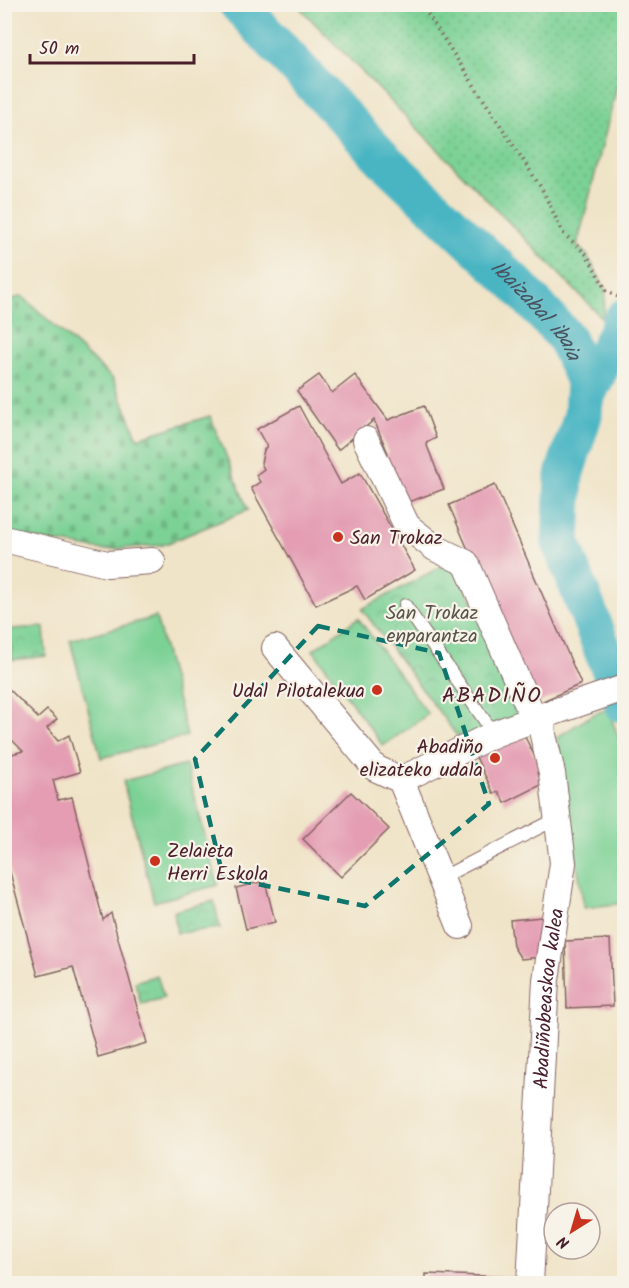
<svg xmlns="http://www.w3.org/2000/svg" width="629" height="1288" viewBox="0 0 629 1288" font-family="Kalam,sans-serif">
<defs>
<pattern id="cemetery-stones" width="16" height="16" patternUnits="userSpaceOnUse" patternTransform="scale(1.5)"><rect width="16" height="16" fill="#7bd195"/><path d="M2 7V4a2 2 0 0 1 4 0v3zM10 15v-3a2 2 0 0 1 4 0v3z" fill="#6cb381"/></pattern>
<pattern id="park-crowns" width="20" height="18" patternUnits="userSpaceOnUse" patternTransform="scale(1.5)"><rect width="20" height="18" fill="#7bd195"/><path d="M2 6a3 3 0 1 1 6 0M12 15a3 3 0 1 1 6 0" fill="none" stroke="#6cb381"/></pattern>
<pattern id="garden-dots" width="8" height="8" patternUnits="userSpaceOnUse" patternTransform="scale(1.5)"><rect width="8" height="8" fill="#7bd195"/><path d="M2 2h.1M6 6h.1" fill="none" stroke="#6cb381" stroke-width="1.8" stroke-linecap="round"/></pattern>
</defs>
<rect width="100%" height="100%" fill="#f7f3e8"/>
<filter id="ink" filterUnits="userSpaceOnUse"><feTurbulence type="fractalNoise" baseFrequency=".0167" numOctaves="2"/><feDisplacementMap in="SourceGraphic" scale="12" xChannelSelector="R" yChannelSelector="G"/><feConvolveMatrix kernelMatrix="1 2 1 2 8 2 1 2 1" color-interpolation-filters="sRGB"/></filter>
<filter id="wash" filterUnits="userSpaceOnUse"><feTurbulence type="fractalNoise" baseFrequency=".008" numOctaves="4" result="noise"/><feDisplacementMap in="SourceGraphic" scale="24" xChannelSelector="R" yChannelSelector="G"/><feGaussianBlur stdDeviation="1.35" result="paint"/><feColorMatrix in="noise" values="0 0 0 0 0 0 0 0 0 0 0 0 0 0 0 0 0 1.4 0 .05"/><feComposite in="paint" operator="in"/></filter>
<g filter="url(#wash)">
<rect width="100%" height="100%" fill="#f0e4c8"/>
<g fill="#7bd195" stroke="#627860" stroke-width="1.5">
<path d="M156,617L187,736L101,758L70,640Z"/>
<path d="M358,618L428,714L383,746L313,650Z"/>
<path d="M608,709L624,752V903L584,908L557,737L594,714Z"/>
<path d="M186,765L218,885L154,902L123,781Z"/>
</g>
<path fill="url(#cemetery-stones)" stroke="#627860" stroke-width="1.5" d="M22,296L113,379L138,438L210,416L248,510L163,545L103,550L5,534V302Z"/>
<g fill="url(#park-crowns)" stroke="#627860" stroke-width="1.5">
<path d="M453,560L525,712L460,740L362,609Z"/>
<path d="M44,627L46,656L12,660L9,629Z"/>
<path d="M214,901L220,928L177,933L174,911Z"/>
<path d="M157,975L164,998L141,1004L135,982Z"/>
</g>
<path fill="url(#garden-dots)" stroke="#627860" stroke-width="1.5" d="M297,5H624V59L577,246L587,255L606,290L603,319Z"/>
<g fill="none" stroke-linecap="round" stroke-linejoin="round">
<g stroke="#48b5c3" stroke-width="39">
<path id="s1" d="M238,4L385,161L518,286L566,338L585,381L583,415L564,475L561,543L624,704"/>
<path d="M584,400L624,318"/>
</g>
</g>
<g id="blocks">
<g fill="#e49db3">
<path d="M319,375L332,393L355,375L388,420L424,406L436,438L426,443L444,489L403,504L385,456L388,453L374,420L338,450L297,391Z"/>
<path d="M299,406L341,484L360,473L415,570L365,600L357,586L316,605L251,488L260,482L256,475L264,469L261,463L264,450L267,447L257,429Z"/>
<path d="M495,485L581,684L534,705L449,505Z"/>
<path d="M4,684L38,718L47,710L57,719L47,728L58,741L69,735L80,772L53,780L58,800L72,797L103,920L111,913L147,1043L98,1057L73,967L38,976L4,850V756L23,751L4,732Z"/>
<path d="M523,733L542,771L537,773L543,784L505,803L499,792L494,794L476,757Z"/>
<path d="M351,792L389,829L341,877L303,839Z"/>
<path d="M265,881L275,922L246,929L236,888Z"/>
<path d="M542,917L545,943L542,957L521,959L513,946L510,920Z"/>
<path d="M610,939L613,1006L567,1008L565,941Z"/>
<path d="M426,1274L511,1277V1284H426Z"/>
</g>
</g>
</g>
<g filter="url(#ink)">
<use href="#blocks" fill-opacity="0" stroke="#846462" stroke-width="1.5"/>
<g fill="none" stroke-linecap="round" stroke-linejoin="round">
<defs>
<g id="lane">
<path d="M405,605L494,734"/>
<path d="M441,878L558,818"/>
</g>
<g id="street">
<path d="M366,440L407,526L435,548L466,563L534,719"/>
<path d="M4,539L107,564L152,561"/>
<path d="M275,648L375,768L401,780L460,926"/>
<path d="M401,780L494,734L542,716L624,688"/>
<path id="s2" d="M530,1284L546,980L563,863L552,773L543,735L542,716"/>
</g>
</defs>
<use href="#lane" stroke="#846462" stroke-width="14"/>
<use href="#street" stroke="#846462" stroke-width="28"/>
<path stroke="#846462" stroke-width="4" stroke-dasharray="1.5 4.5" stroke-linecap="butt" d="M421,4L542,189L563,233L587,255L606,290L624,300"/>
<use href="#lane" stroke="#fff" stroke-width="12"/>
<use href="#street" stroke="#fff" stroke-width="26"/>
</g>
</g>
<path fill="none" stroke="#0f766e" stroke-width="4.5" stroke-dasharray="12 8" stroke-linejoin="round" d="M318,626L439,653L489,804L365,906L223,877L195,759Z"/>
<g fill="#c8321e" stroke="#f7f3e8" stroke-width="2">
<circle cx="338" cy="537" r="6"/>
<circle cx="377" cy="690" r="6"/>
<circle cx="495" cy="758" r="6"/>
<circle cx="155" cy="861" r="6"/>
</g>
<g text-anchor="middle" stroke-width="4.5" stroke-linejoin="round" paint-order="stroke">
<g font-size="20" fill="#4a1f2b" stroke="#f7f3e8" text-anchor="start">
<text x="350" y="544">San Trokaz</text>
<text x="365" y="697" text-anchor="end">Udal Pilotalekua</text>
<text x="483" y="753" text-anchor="end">Abadiño<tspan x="483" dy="23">elizateko udala</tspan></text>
<text x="167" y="857">Zelaieta<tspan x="167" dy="23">Herri Eskola</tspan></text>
</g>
<g font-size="20" fill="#59544b" stroke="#f7f3e8">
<text x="432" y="619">San Trokaz<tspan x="432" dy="23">enparantza</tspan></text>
</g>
<g font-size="20" fill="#4a1f2b" stroke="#f7f3e8">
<text dy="7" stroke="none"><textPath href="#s2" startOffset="286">Abadiñobeaskoa kalea</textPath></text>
</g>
<g font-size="21" font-style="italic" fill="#495460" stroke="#f7f3e8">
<text dy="7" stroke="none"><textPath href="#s1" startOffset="428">Ibaizabal ibaia</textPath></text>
</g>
<g font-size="22" letter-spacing="1.5" fill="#4a1f2b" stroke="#f7f3e8">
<text x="492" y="702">ABADIÑO</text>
</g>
</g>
<rect width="629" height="1288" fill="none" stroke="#f7f3e8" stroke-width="24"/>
<g transform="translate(572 1231) rotate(217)"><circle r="28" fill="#f7f3e8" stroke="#b29e9c" stroke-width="1.5"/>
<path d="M0-4.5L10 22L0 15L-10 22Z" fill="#c8321e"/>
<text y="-9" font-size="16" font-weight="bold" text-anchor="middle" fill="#4a1f2b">N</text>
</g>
<path d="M30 54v9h164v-9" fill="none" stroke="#4a1f2b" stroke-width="3"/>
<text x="39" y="54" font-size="18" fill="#4a1f2b" stroke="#f7f3e8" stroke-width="4.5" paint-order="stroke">50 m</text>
</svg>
